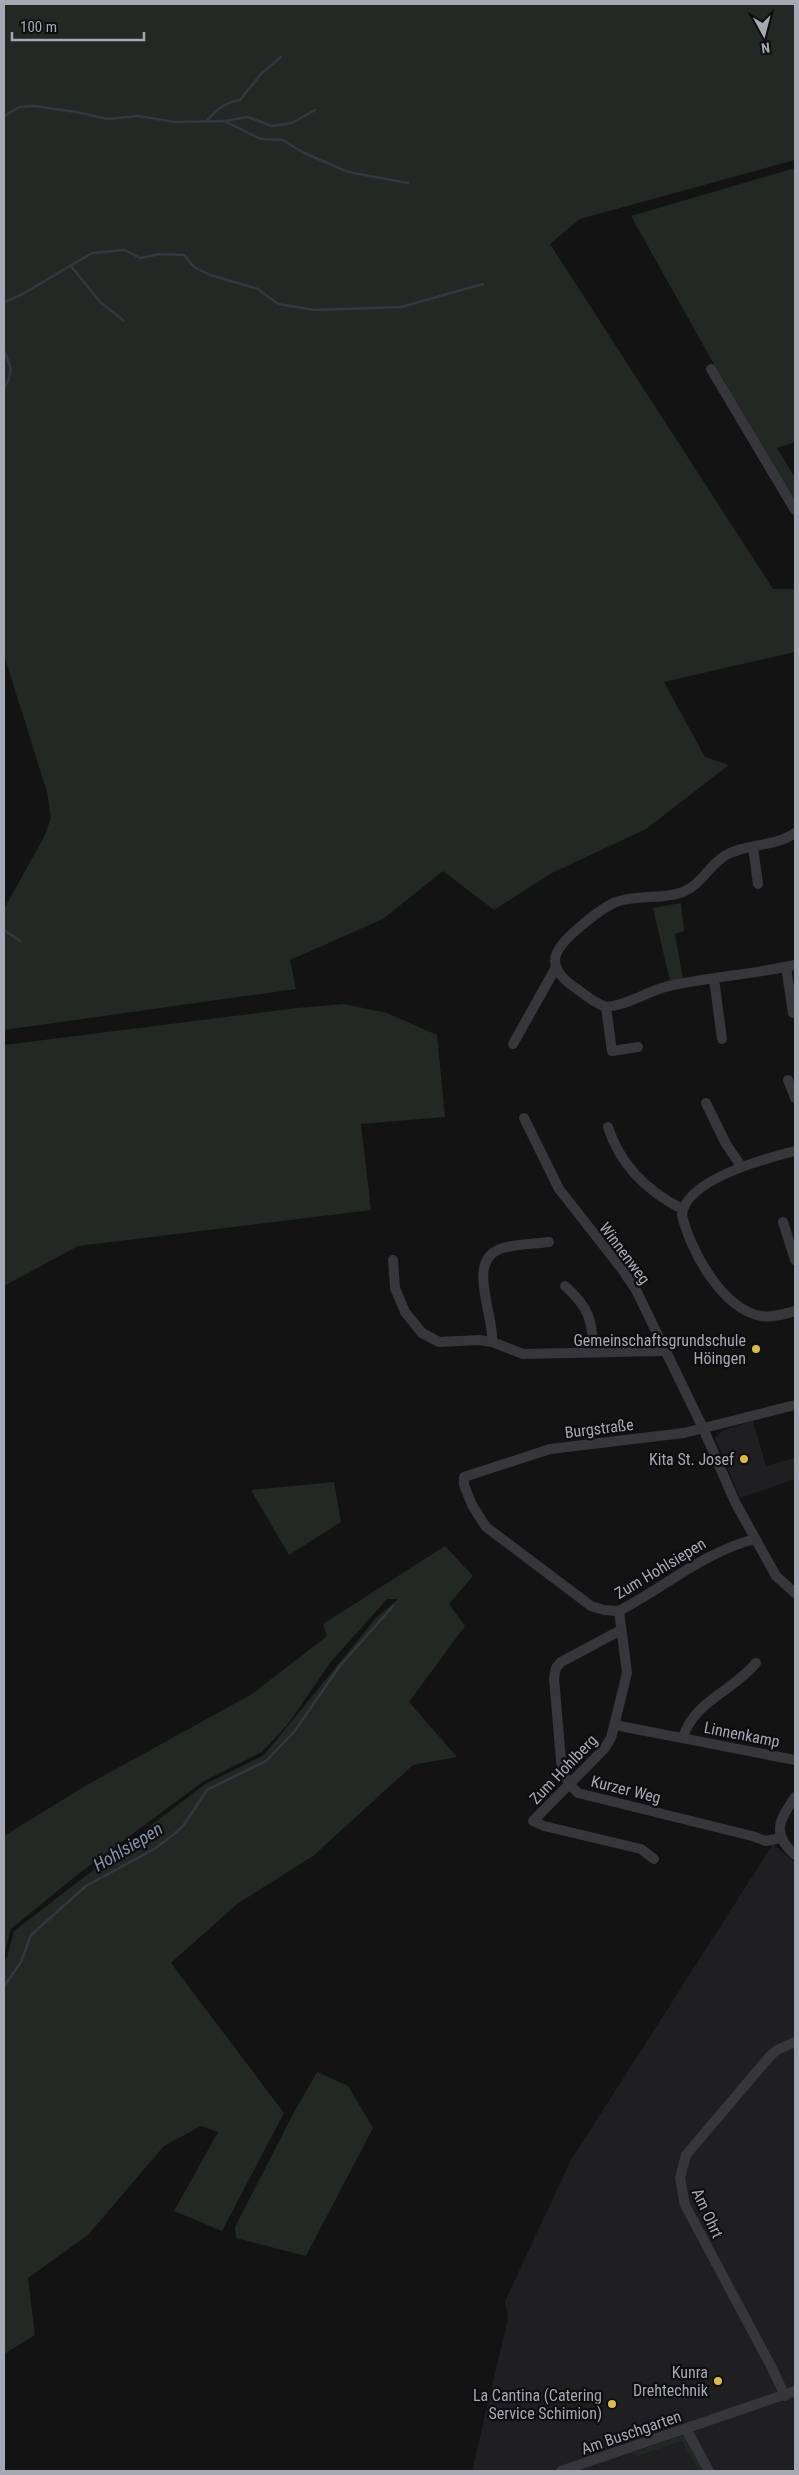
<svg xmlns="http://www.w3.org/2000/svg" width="799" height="2475" viewBox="0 0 799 2475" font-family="'Roboto Condensed',sans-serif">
<rect width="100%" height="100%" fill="#131314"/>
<g fill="#1f1f21">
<path d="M753,1421L766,1466L795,1458V1479L740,1498L715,1438L723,1430Z"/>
<path d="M773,1844L795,1863V2471H472L508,2318L505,2301L571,2160Z"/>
</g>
<g fill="#222823">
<path d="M4,4H795V160L580,219L550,244L773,589H795V652L664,682L705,757L729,765L646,829L552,873L494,910L443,871L383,919L290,960L296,989L4,1030V909L44,837L51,818L47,792L4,655Z"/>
<path d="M795,168V442L777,448L795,478V501L715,366L631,216Z"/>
<path d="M681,903L684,931L675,934L683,979L670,981L653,908Z"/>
<path d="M344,1004L387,1013L437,1035L445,1117L361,1124L371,1210L78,1246L4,1286V1045L297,1008Z"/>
<path d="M334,1482L341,1522L289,1555L251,1490Z"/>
<path d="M445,1546L473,1576L449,1604L465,1626L409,1702L457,1757L413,1765L313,1856L237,1904L171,1963L284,2113L222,2231L174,2211L218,2132L201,2126L164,2146L88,2235L28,2278L35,2335L4,2354V1961L7,1957L14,1931L205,1784L264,1755L376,1618L398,1599H387L330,1663L288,1724L262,1752L204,1781L77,1875L11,1929L4,1955V1836L85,1786L252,1694L327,1636L323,1624Z"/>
<path d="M317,2072L348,2086L373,2128L306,2256L236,2238L235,2227L293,2114Z"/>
<path d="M685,2435L705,2471H699L682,2441L637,2456L634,2452Z"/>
</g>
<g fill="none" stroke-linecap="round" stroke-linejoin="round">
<g stroke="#32383f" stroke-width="2.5">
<path d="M4,116L20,107L34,106L76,112L107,119L138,116L175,122L224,121L261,139L283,140L302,152L348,172L408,183"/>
<path d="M207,121C216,109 225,103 240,100L261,74L281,57"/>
<path d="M224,121L248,117L272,126L292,123L315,110"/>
<path d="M71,266L100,302L123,320"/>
<path d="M4,302L21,295L92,253L125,250L140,258L160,254L184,255L194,267L210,275L258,289L278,304L315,310L401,307L483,284"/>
<path d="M4,351C12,368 13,373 4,389"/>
<path d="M4,930L20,941"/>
<path d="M4,1986L21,1962L31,1935L86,1886L154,1849L173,1835L183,1826L207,1790L266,1761L294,1732L339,1667L393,1606"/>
</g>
<g stroke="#36363b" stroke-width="10">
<path d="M711,369L795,510"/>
<path d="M795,833C776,846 750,844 730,853C711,861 703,884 683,892C662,900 637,894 616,902C603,907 592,917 581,926C553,949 542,966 577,989C586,996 595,1003 606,1007C629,1005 647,991 669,986C710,977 754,974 795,965"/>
<path d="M753,847L758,884"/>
<path d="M786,967L793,1013"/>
<path d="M714,979L722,1039"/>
<path d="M606,1007L612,1051L638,1047"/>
<path d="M513,1044L555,969"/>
<path d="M788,1080L795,1098"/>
<path d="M706,1103L726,1144L741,1166"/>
<path d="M524,1118L559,1189L621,1268L636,1290L703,1428L735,1502L776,1576L795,1593"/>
<path d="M608,1127C620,1165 647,1191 682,1209"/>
<path d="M795,1151C767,1158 686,1179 682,1215C690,1250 722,1309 761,1316C772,1318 785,1314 795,1311"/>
<path d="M783,1222L795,1260"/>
<path d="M393,1260L395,1288L405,1312L422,1333L439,1342L479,1340L492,1342L523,1354L664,1351"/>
<path d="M565,1286C589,1307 592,1320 594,1351"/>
<path d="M492,1342C495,1315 464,1259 503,1248C517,1244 534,1244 549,1242"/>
<path d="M755,1539C704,1552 665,1587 619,1611L604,1610L591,1606L486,1527L472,1505L464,1485V1477L550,1449L684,1433L795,1405"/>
<path d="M619,1611L627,1673L611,1738L604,1749L533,1821L544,1826L641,1849L654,1859"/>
<path d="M621,1630L561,1662L556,1668L554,1678L562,1772L570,1785L578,1793L752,1836L766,1841L781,1838"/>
<path d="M615,1725L795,1760"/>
<path d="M683,1738C692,1703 734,1690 756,1663"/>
<path d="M795,1797C779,1821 771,1833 795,1855"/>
<path d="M785,2396L772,2368L685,2205L680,2178L686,2155L770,2056L777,2050L795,2042"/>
<path d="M686,2429L709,2471"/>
<path d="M561,2471L795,2391"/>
</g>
</g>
<g fill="#ddbb42" stroke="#0e0e0f" stroke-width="2">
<circle cx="756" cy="1349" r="5"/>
<circle cx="744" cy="1459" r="5"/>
<circle cx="718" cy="2381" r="5"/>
<circle cx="612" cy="2404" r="5"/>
</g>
<g text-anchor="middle" stroke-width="4.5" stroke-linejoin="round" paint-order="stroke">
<g font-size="16" fill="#a6a8b3" stroke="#0e0e0f">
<text transform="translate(625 1253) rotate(53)" y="6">Winnenweg</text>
<text transform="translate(599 1428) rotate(-7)" y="6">Burgstraße</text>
<text transform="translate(660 1568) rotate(-31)" y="6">Zum Hohlsiepen</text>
<text transform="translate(742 1734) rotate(11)" y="6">Linnenkamp</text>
<text transform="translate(563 1769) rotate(-46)" y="6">Zum Hohlberg</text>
<text transform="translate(626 1789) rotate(14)" y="6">Kurzer Weg</text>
<text transform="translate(708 2213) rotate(65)" y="6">Am Ohrt</text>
<text transform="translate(631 2432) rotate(-19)" y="6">Am Buschgarten</text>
</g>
<g font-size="16" fill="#a6a8b3" stroke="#0e0e0f" text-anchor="end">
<text x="746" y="1346">Gemeinschaftsgrundschule<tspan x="746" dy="18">Höingen</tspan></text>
<text x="734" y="1465">Kita St. Josef</text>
<text x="708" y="2378">Kunra<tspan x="708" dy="18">Drehtechnik</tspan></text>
<text x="602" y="2401">La Cantina (Catering<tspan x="602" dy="18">Service Schimion)</tspan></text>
</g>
<g font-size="18" font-style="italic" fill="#8092ab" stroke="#0e0e0f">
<text transform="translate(128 1847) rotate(-31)" y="6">Hohlsiepen</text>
</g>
</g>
<rect width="799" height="2475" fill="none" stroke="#a6a8b3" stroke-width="10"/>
<g transform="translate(764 35) rotate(173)" stroke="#0e0e0f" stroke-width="4" paint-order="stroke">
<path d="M0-4L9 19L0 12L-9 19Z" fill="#a6a8b3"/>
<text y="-8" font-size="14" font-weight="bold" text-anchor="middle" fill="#a6a8b3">N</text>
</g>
<path d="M12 32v8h132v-8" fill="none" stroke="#a6a8b3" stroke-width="2.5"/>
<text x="20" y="32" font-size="15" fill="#a6a8b3" stroke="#0e0e0f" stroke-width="4" paint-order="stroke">100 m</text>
</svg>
